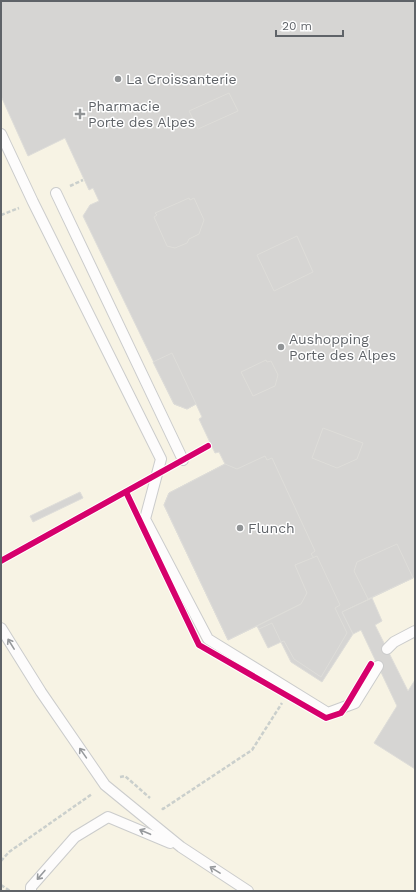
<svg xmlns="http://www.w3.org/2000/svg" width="416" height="892" viewBox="0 0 416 892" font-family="'Work Sans',sans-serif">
<rect width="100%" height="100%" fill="#efeeea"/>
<rect fill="#f7f3e4" x="1" y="1" width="414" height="890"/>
<g fill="#d6d5d3" stroke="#deddd9">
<path d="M1,1H415V577L342,612L353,634L322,682L291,662L281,642L268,648L257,626L228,640L164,505L169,493L225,464L219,452L215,453L199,419L202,417L196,404L187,409L174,404L83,216L90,205L99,201L93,188L89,190L65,138L28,156L1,96Z"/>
<path d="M229,93L238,111L198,129L189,111Z"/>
<path d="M189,198L190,200L194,198L204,220L199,234L189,239L187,243L175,248L167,246L154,217L157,215L155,213Z"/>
<path d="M297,236L313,272L274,291L257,255Z"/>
<path d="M172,353L196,404L187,409L174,404L153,362Z"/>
<path d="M266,360L267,362L271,361L278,375L275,386L253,396L241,372Z"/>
<path d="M323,428L363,443L357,459L337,468L312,458Z"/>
<path d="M265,456L267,460L272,458L315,551L311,554L314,558L295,565L307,593L301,604L228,640L164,505L169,493L225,464L237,469Z"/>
<path d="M80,492L83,498L33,522L30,516Z"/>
<path d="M397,544L413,578L368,599L354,571L357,562Z"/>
<path d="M317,556L340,605L335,608L347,633L321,677L294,659L284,641L281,642L272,623L259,629L257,626L301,604L307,593L295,565Z"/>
<path d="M372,598L382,621L375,625L408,691L415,680V769L374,743L397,706L361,630L353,634L342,612Z"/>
</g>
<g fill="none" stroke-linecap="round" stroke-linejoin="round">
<defs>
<g id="service">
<path d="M1,134L33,202L161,459L145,519L208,639L328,713L355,703L378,666"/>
<path d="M56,193L183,460"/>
<path d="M1,628L41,692L105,785L181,847L248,891"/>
<path d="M387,649L394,642L415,631"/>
<path d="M31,891V887L75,837L108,817L170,843"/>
</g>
</defs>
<use href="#service" stroke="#cbcccc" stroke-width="12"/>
<g stroke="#cacfcc" stroke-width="2.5" stroke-dasharray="4 2" stroke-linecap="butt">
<path d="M70,186L83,180"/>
<path d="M1,215L19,208"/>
<path d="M196,453L208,446"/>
<path d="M126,492L131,504"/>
<path d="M1,561L136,486"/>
<path d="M120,777L125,776L150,798"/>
<path d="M162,808L163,809L252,750L282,703"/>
<path d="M1,861L9,852L92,794"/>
<path d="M1,885L10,891"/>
</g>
<use href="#service" stroke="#fdfcfc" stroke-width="10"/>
<defs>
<g id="cycleway">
<path d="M126,492L199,645L326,718L341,713L346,706L371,664"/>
<path d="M1,561L208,446"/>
</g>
</defs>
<use href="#cycleway" stroke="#fff" stroke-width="8"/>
<use href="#cycleway" stroke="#d6006c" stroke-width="6"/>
</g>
<defs><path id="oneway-shaft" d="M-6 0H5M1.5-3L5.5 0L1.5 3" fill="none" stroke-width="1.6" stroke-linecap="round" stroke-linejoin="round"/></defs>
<g stroke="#96999c">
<use href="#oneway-shaft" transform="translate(11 644) rotate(-122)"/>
<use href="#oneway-shaft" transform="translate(83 753) rotate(-125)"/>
<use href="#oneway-shaft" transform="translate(145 832) rotate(-157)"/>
<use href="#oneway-shaft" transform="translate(215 870) rotate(-148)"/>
<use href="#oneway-shaft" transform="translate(41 875) rotate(131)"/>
</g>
<g fill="#919496" stroke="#fff" stroke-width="1.5">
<circle cx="118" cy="79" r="4"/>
<path d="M78 108h4v4h4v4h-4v4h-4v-4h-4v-4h4z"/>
<circle cx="281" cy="347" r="4"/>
<circle cx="240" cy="528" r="4"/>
</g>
<g text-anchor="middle" stroke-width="3" stroke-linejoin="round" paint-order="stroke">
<g font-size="14" fill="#5f6368" stroke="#fff" text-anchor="start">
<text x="126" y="84">La Croissanterie</text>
<text x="88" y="111">Pharmacie<tspan x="88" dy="16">Porte des Alpes</tspan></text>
<text x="289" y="344">Aushopping<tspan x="289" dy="16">Porte des Alpes</tspan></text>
<text x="248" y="533">Flunch</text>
</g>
</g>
<rect width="416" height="892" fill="none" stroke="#5f6368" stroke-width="4"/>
<path d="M276 30v6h67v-6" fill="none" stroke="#5f6368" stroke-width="2"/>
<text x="282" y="30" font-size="12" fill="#5f6368" stroke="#ffffff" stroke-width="3" paint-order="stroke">20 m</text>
</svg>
